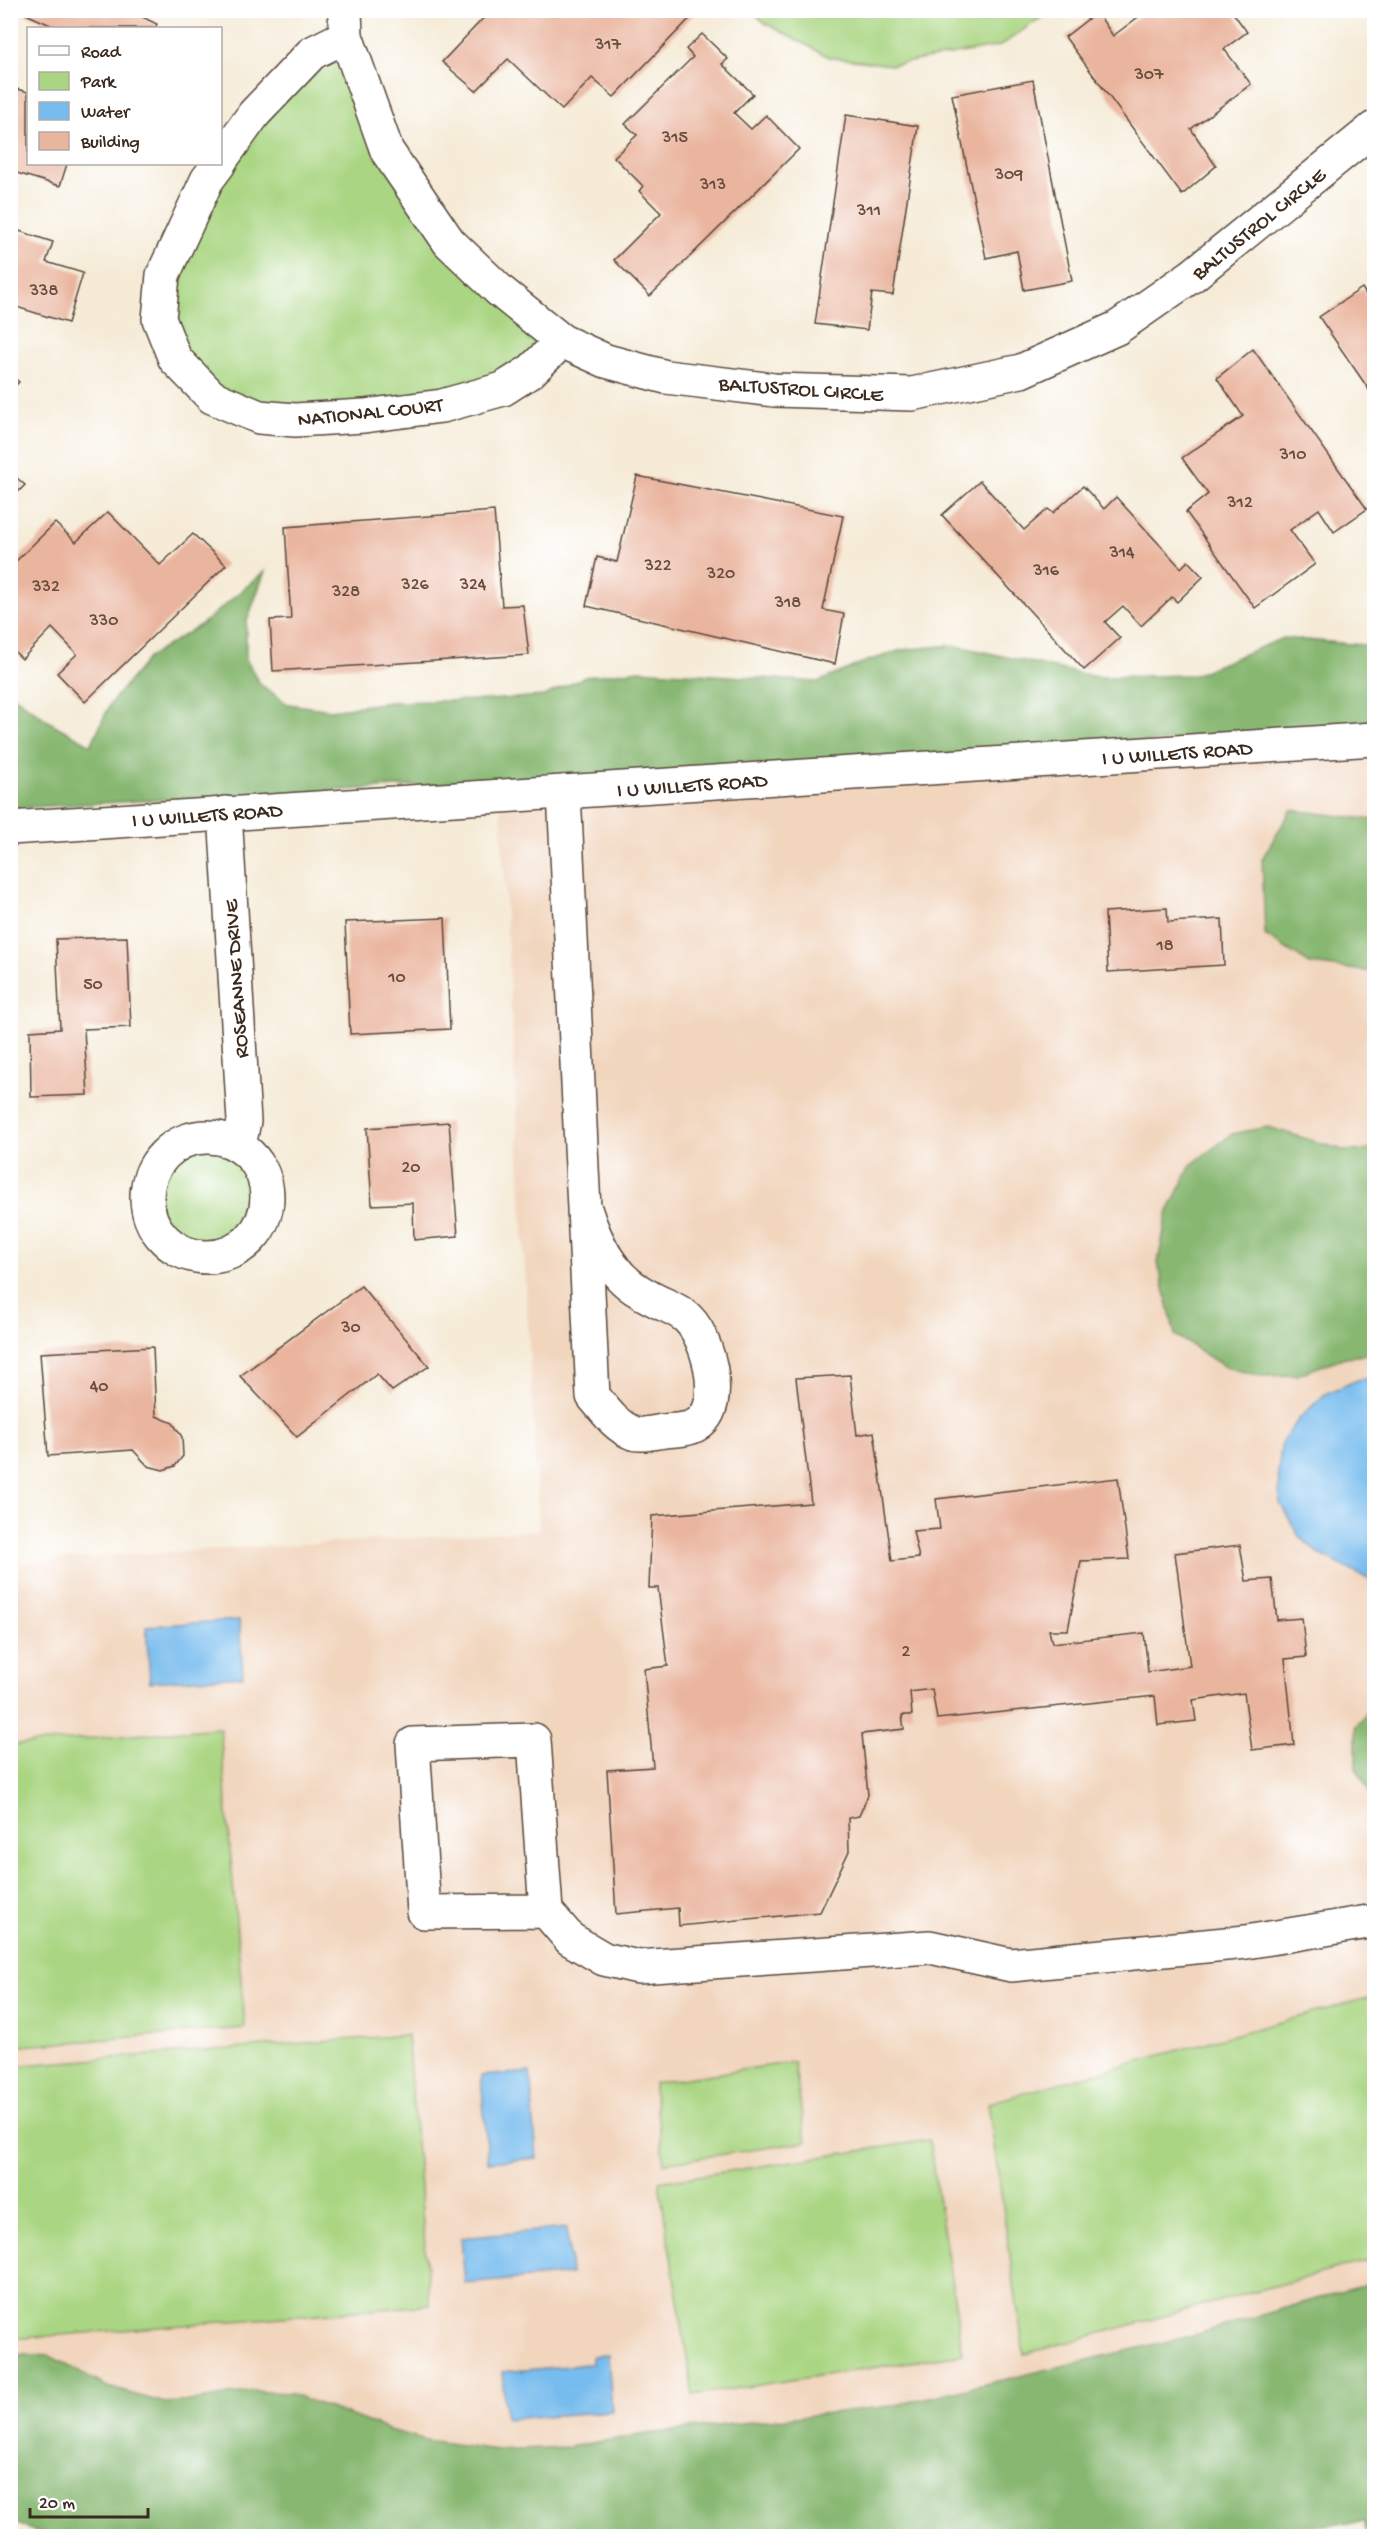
<svg xmlns="http://www.w3.org/2000/svg" width="1385" height="2547" viewBox="0 0 1385 2547" font-family="'Gochi Hand',sans-serif">
<rect width="100%" height="100%" fill="#fff"/>
<filter id="ink" filterUnits="userSpaceOnUse"><feTurbulence type="fractalNoise" baseFrequency=".0167" numOctaves="2"/><feDisplacementMap in="SourceGraphic" scale="12" xChannelSelector="R" yChannelSelector="G"/><feConvolveMatrix kernelMatrix="1 2 1 2 8 2 1 2 1" color-interpolation-filters="sRGB"/></filter>
<filter id="wash" filterUnits="userSpaceOnUse"><feTurbulence type="fractalNoise" baseFrequency=".008" numOctaves="4" result="noise"/><feDisplacementMap in="SourceGraphic" scale="24" xChannelSelector="R" yChannelSelector="G"/><feGaussianBlur stdDeviation="1.35" result="paint"/><feColorMatrix in="noise" values="0 0 0 0 0 0 0 0 0 0 0 0 0 0 0 0 0 1.4 0 .05"/><feComposite in="paint" operator="in"/></filter>
<g filter="url(#wash)">
<rect width="100%" height="100%" fill="#f5ebd7"/>
<path fill="#f1d5bd" d="M1374,749V2519L1175,2536H46L11,2521V1562L539,1530L500,802Z"/>
<g fill="#aad683" stroke="#728050" stroke-width="1.5">
<path d="M751,11H1046L1042,17L1000,46L892,65L829,57L765,23Z"/>
<path d="M346,36L387,150L562,341L503,389L259,417L175,359L163,275L207,180Z"/>
<circle cx="207" cy="1197" r="60"/>
<path d="M220,1728L245,2028L11,2047V1745Z"/>
<path d="M1374,1996V2259L1024,2354L988,2103Z"/>
<path d="M407,2035L430,2305L11,2339V2066Z"/>
<path d="M794,2062L806,2142L664,2163L653,2083Z"/>
<path d="M929,2140L963,2354L693,2395L659,2182Z"/>
</g>
<g fill="#87b771" stroke="#617048" stroke-width="1.5">
<path d="M265,571L246,624V660L260,684L288,704L331,710L390,702L488,700L544,696L585,677L639,670L818,682L862,663L901,650L953,645L1096,677L1194,675L1283,638L1374,646V728L603,776L11,808V694L51,723L91,745L110,704L149,657L202,624Z"/>
<path d="M1291,810L1374,820V972L1310,964L1265,935L1262,859Z"/>
<path d="M1268,1127L1346,1151L1374,1150V1354L1345,1357L1297,1375L1261,1376L1225,1367L1175,1335L1158,1263L1167,1214L1191,1165L1232,1134Z"/>
<path d="M1371,1708H1374V1801L1356,1767V1726Z"/>
<path d="M1374,2282V2536H1366L1365,2522L1175,2536H46L11,2521V2356L25,2354L50,2356L107,2387L165,2403L200,2400L253,2391L289,2393L392,2431L426,2440L496,2450L568,2447L646,2434L891,2406L1194,2335Z"/>
</g>
<g fill="#77bcee" stroke="#597386" stroke-width="1.5">
<path d="M1360,1379H1374V1582L1319,1554L1299,1536L1280,1503L1278,1472L1282,1441L1299,1419L1325,1394Z"/>
<path d="M239,1620L243,1676L150,1682L146,1626Z"/>
<path d="M530,2072L537,2158L488,2162L481,2076Z"/>
<path d="M567,2228L571,2274L465,2284L461,2238Z"/>
<path d="M608,2355L612,2411L506,2419L502,2372L592,2364V2356Z"/>
</g>
<g id="blocks">
<g fill="#eab59f">
<path d="M17,10H128L157,24L155,28H57Z"/>
<path d="M491,10H695L696,12L614,97L592,78L562,110L508,59L476,91L442,62Z"/>
<path d="M1139,10H1231L1247,32L1224,49L1251,84L1191,129L1216,166L1182,195L1065,37L1097,12L1113,36L1142,14Z"/>
<path d="M702,34L728,59L722,64L753,94L734,113L751,129L766,115L799,149L650,296L614,260L661,213L639,191L643,186L614,157L637,135L625,124L693,57L686,49Z"/>
<path d="M1033,80L1072,281L1024,290L1017,251L986,258L952,95Z"/>
<path d="M10,87L28,92V164H67L60,186L10,171Z"/>
<path d="M846,115L918,126L893,295L872,293L867,330L815,324Z"/>
<path d="M10,228L53,242L46,262L83,273L68,323L10,305Z"/>
<path d="M1362,288L1374,307V397L1319,317Z"/>
<path d="M1253,349L1367,509L1334,532L1319,509L1290,530L1315,564L1255,608L1186,512L1208,494L1182,458L1243,416L1217,378Z"/>
<path d="M10,374L19,382L10,391Z"/>
<path d="M10,472L25,485L10,500Z"/>
<path d="M637,476L843,516L823,610L844,614L835,664L586,606L597,557L617,562Z"/>
<path d="M980,481L1024,530L1048,509L1053,513L1083,486L1104,509L1116,497L1181,568L1188,561L1203,577L1177,602L1172,597L1141,626L1123,606L1105,622L1120,638L1084,670L942,515Z"/>
<path d="M494,511L502,606L523,605L529,655L273,671L270,620L291,619L285,527Z"/>
<path d="M108,512L160,565L193,534L226,565L85,702L57,673L77,654L52,628L22,659L10,647V567L55,523L76,542Z"/>
<path d="M1167,908L1168,922L1222,919L1224,965L1108,972L1105,912Z"/>
<path d="M445,918L450,1029L350,1034L345,922Z"/>
<path d="M127,937L131,1027L84,1029L88,1095L31,1097L30,1031L60,1029L56,939Z"/>
<path d="M449,1122L458,1236L414,1240L413,1203L372,1205L367,1128Z"/>
<path d="M361,1286L429,1366L392,1391L377,1374L297,1437L240,1376Z"/>
<path d="M153,1347L156,1416L173,1423L182,1437L183,1456L175,1466L163,1470L148,1466L133,1450L48,1456L40,1353Z"/>
<path d="M850,1375L857,1435L874,1432L892,1561L919,1558L913,1531L940,1529L936,1499L1118,1478L1129,1559L1081,1561L1068,1630H1049L1052,1643L1144,1633L1148,1672L1190,1666L1175,1553L1240,1545L1246,1581L1272,1579L1277,1620L1302,1618L1306,1657L1285,1659L1294,1745L1252,1750L1244,1693L1193,1700L1196,1721L1158,1725L1155,1696L937,1719L932,1689L910,1692L912,1715H902L904,1729L862,1734L868,1795L859,1816L848,1818L849,1851L820,1912L679,1926L678,1908L616,1914L607,1770L653,1767L644,1669L668,1666L658,1588H649L652,1516L811,1503L796,1378Z"/>
</g>
</g>
</g>
<g filter="url(#ink)">
<use href="#blocks" fill-opacity="0" stroke="#57473a" stroke-width="1.5"/>
<g fill="none" stroke-linecap="round" stroke-linejoin="round">
<defs>
<g id="minor">
<path d="M345,10L346,36L387,151L449,242L500,291L562,341L606,361L666,377L774,390L912,394L1021,371L1117,328L1193,275L1374,128"/>
<path d="M220,161L254,114L312,53L346,36"/>
<path d="M219,164L207,180L163,275L159,319L175,359L212,397L259,417L295,420L364,416L442,406L503,389L531,371L562,341"/>
<path d="M564,792L593,1396C605,1410 615,1426 633,1433C641,1436 655,1432 664,1431C674,1430 688,1430 696,1425C720,1411 713,1370 705,1348C689,1305 673,1313 639,1291C610,1274 595,1240 585,1209"/>
<path d="M225,813L244,1121L239,1146"/>
<path d="M10,828L1374,739"/>
<circle cx="207" cy="1197" r="60"/>
<path d="M546,1911L424,1912L413,1744L534,1740L546,1911L570,1939L604,1959L638,1967L930,1947L1011,1965L1246,1942L1374,1921"/>
</g>
</defs>
<use href="#minor" stroke="#57473a" stroke-width="36"/>
<use href="#minor" stroke="#fff" stroke-width="33"/>
</g>
</g>
<g text-anchor="middle" stroke-width="5" stroke-linejoin="round" paint-order="stroke">
<g font-size="18" fill="#674d3e">
<text x="608" y="49">317</text>
<text x="1149" y="79">307</text>
<text x="675" y="142">315</text>
<text x="1009" y="179">309</text>
<text x="713" y="189">313</text>
<text x="869" y="215">311</text>
<text x="44" y="295">338</text>
<text x="1293" y="459">310</text>
<text x="1240" y="507">312</text>
<text x="1122" y="557">314</text>
<text x="658" y="570">322</text>
<text x="1046" y="575">316</text>
<text x="721" y="578">320</text>
<text x="415" y="589">326</text>
<text x="473" y="589">324</text>
<text x="46" y="591">332</text>
<text x="346" y="596">328</text>
<text x="788" y="607">318</text>
<text x="104" y="625">330</text>
<text x="1165" y="950">18</text>
<text x="397" y="982">10</text>
<text x="93" y="989">50</text>
<text x="411" y="1172">20</text>
<text x="351" y="1332">30</text>
<text x="99" y="1391">40</text>
<text x="906" y="1656">2</text>
</g>
<g font-size="21" fill="#3b2a1e" stroke="#fff">
<text transform="translate(1258 223) rotate(-39)" y="7">BALTUSTROL CIRCLE</text>
<text transform="translate(801 388) rotate(4)" y="7">BALTUSTROL CIRCLE</text>
<text transform="translate(370 411) rotate(-6)" y="7">NATIONAL COURT</text>
<text transform="translate(1177 752) rotate(-4)" y="7">I U WILLETS ROAD</text>
<text transform="translate(692 784) rotate(-4)" y="7">I U WILLETS ROAD</text>
<text transform="translate(207 814) rotate(-4)" y="7">I U WILLETS ROAD</text>
<text transform="translate(235 979) rotate(-94)" y="7">ROSEANNE DRIVE</text>
</g>
</g>
<rect width="1385" height="2547" fill="none" stroke="#fff" stroke-width="36"/>
<rect x="27" y="27" width="195" height="138" fill="#ffffff" stroke="#b1aaa5" stroke-width="1.5"/>
<rect x="39" y="46" width="30" height="9" fill="#ffffff" stroke="#b1aaa5" stroke-width="1.5"/>
<text x="81" y="57" font-size="18" fill="#3b2a1e">Road</text>
<rect x="39" y="72" width="30" height="18" fill="#aad683" stroke="#b1aaa5" stroke-width="1.5"/>
<text x="81" y="87" font-size="18" fill="#3b2a1e">Park</text>
<rect x="39" y="102" width="30" height="18" fill="#77bcee" stroke="#b1aaa5" stroke-width="1.5"/>
<text x="81" y="117" font-size="18" fill="#3b2a1e">Water</text>
<rect x="39" y="132" width="30" height="18" fill="#eab59f" stroke="#b1aaa5" stroke-width="1.5"/>
<text x="81" y="147" font-size="18" fill="#3b2a1e">Building</text>
<path d="M30 2508v9h118v-9" fill="none" stroke="#3b2a1e" stroke-width="3"/>
<text x="39" y="2508" font-size="18" fill="#3b2a1e" stroke="#ffffff" stroke-width="4.5" paint-order="stroke">20 m</text>
</svg>
